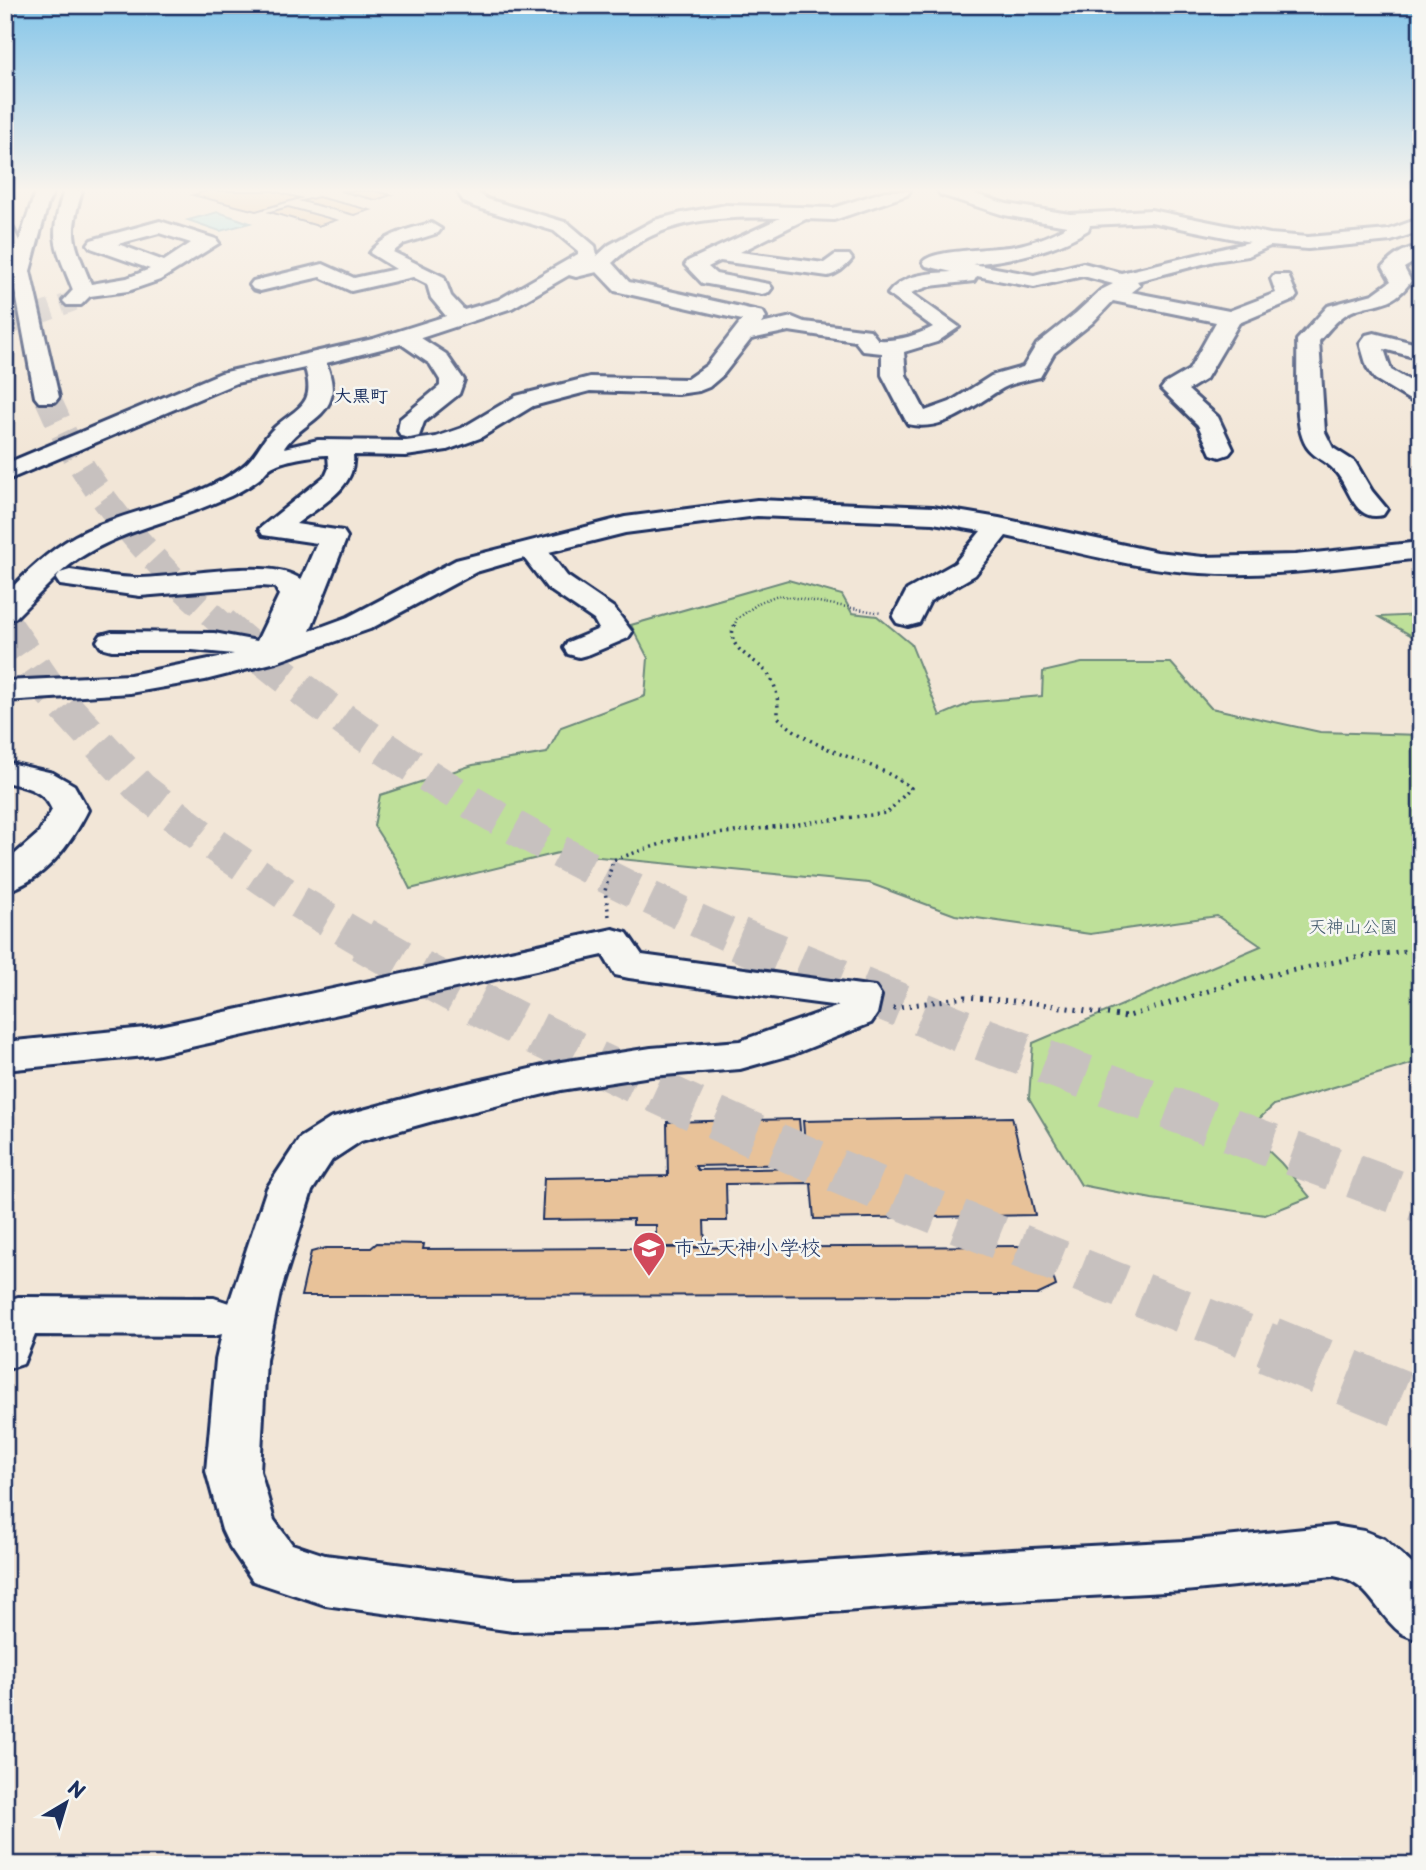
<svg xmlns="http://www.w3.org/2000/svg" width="1426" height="1870" viewBox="0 0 1426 1870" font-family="'Playpen Sans','Klee One',sans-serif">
<rect width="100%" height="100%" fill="#f2e6d7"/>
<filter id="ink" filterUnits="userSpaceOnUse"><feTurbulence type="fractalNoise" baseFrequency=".0143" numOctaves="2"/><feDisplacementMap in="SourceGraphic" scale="14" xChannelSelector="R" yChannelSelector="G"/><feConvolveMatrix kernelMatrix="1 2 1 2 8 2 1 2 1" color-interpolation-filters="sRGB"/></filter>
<g filter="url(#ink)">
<g fill="#bee099" stroke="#6c887c" stroke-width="2">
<path d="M788,580L842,595L852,613L877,616L911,644L940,716L973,702L1042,696L1043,672L1082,663H1171L1211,708L1320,732L1421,735V1061L1274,1105L1247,1130L1281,1163L1310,1197L1265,1215L1152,1199L1081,1185L1029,1098L1033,1043L1261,946L1217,916L1090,934L955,915L869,883L558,853L410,889L394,857L374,826L380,795L473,765L547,753L561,727L645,696L648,658L631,625Z"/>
<path d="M1421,615V641L1379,617Z"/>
</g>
<path fill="#8fdfeb" stroke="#6199b3" stroke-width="2" d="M218,212L250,223L220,231L188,220Z"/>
<g fill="#e8c299" stroke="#1b2f5e" stroke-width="2">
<path d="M207,191H273L300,198L256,211L193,195Z"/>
<path d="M340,191H375L391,195L376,200Z"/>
<path d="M318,197L370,210L354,215L302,201Z"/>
<path d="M288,207L336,220L318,226L270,212Z"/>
<path d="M1012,1117L1035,1215L814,1219L811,1183L726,1184L727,1221H704L705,1247H656V1225H633V1219L542,1220L544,1178L668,1176L667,1122L799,1119L803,1164L695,1166L698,1170L807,1168L803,1121Z"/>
<path d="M377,1243L424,1244L423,1249L1043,1246L1056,1286L1037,1295L301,1296L311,1252L326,1248H371Z"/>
</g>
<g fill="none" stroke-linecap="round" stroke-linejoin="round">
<path stroke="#c7c1bf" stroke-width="20" stroke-dasharray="20 10" stroke-linecap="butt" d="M5,327L74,301"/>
<path stroke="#c7c1bf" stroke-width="26" stroke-dasharray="26 13" stroke-linecap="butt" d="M47,397C57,418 66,440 78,460C113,519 172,581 224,626"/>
<g stroke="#c7c1bf" stroke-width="34" stroke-dasharray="34 17" stroke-linecap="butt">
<path d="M222,624C377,759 555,857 742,941"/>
<path d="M5,625L52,693L141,789L207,840L295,900L365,941"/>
</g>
<g stroke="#c7c1bf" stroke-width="44" stroke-dasharray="44 22" stroke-linecap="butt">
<path d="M362,939C650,1107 965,1223 1273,1347"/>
<path d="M738,939L980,1038L1421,1201"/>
</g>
<path stroke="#c7c1bf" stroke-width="57" stroke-dasharray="57 28" stroke-linecap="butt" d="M1269,1345L1421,1407"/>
<defs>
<g id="minor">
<path d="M64,191H82C68,238 73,240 91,284L127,278L150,269L91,248L88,244L91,240L160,221L216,239L219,243L160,280L128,291L90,296L81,305H67L63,301L73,290C55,244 48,240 64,191ZM159,233L191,243L164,261L118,244Z"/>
<path d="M457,191H475L487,199L568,223L595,246L597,256L609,245L655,220L682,213L726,205L833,208L885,191H910L907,195L834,220L806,219L740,252L824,263L835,255H849L852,259C846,267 837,274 828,276L720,261L708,267L716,274L769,284L772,288L769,292L762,294L702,283L685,265L688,261L780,218C719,216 659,218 612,263L629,282L763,312L766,317L761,324L792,317L804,322L870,330L878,340C898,341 915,336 933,327L888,294C902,274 929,273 952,272L926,266L923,262C933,249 996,250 1015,246C1034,242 1051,236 1067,226L1004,215L941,195L938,191H965L1007,204L1070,214L1151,210L1270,234L1308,237L1388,230L1421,218V231L1391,241L1308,249L1270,246L1248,256L1214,261L1137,281L1140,285L1131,292L1229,311L1276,293L1271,279L1274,275H1288L1297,296L1294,300L1239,323L1206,379L1188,390L1218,417L1233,449L1229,454L1220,457L1211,454L1198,425L1161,389L1165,384L1189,370L1216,322L1113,301L1092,323L1054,353L1040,377C1028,380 1014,382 1003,388C975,404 944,433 908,424L905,419L882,375V353L863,351L855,341L789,331L751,339L723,375L709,387L699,391L678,394L590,391L533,406L480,438L447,450L406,456L353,455C357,488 319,506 296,524L343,531L347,537L310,631L348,617L456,560L625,517L757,500L933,507L999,518L1157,552L1203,557L1295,555L1421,542V558C1349,566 1274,578 1201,573C1135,569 1070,550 1006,536L975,575L930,601L919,623L908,626L897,623L893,617L907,590L955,563L981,531L933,523L757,516L625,533L549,552L567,576L614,608L632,632L628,638L590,654L579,657L568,654L564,648L568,642L599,629L594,620L547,588L524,558L476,572L370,629L276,662L205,680L130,693L5,701V681L130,675L234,654L192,650H112L101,647L97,641L101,635L112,632L214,633L257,641L279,595L275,587L261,586L140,596L60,585L56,579L60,573L15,618L5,621V595C26,573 48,551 75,536C128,508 193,504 242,467C256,457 262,439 275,427C299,406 316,405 305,368L236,383L5,481V464L221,373L373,339L446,316L431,298L427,284L413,277L351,291L320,277L260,291L253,289L250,285L253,281L323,264L354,278L396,269L370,253C384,234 409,229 431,223L441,229L438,233L403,244L393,252L444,277L451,296L464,310L498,300L578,254V251L554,231L475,207L464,202ZM1151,222L1250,242L1121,273L1083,263L1034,275L973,264C1014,259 1053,252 1088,230L1090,225ZM597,272L615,291L742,320L707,365L687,379L590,377L516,396L462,428L436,437L406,441L318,440L284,448C307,415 347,417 326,363L401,344L430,364L440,380V386L400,419L398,431L401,436L410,438L419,436L424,422L459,394L464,380L446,354L421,338L512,308L569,275L576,277ZM977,276L1034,287L1083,276L1113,284L1101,290L1076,313L1037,344L1023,367L991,376L950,402L925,411L906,375L904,352L937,342L959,327L911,293L930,286L974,281ZM328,455L329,468L326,475L259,529L263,535L317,543L301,580C274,556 178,578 141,578C117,578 93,573 70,570L60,573C106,532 166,525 221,500C234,495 247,488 259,479C263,476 266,471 270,468C281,460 314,455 328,455Z"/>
<path d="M1421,246V258L1404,268L1411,281C1391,310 1374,300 1348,313C1336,320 1328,331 1319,341L1325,432L1333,448L1355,462L1372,491L1387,509L1383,515C1354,522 1351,490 1336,472C1323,456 1308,459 1301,433C1295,413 1298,363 1297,340L1328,306L1373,294L1391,281L1383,267C1393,255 1406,248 1421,246Z"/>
<path d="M1374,333L1421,345V359L1384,349L1391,370L1421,387V404L1413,402L1375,379L1367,367L1360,343L1366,335Z"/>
<path d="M5,762L53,773L74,785L88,810C71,844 43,882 5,891V863L38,834L52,810C44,790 26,787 5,782Z"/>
<path d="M613,929L627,933L642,955L875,987L881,996L877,1014L871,1023L794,1054L740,1069L651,1076L561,1090L433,1121L361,1141L332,1160L312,1191L280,1293L266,1360L260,1471L274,1520L292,1544L325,1555L513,1579L603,1577L937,1554L1185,1541L1334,1526L1364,1531L1384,1539L1421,1572V1640C1414,1638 1405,1636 1400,1632C1375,1612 1370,1582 1334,1576L1185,1591L937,1604L603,1629L513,1631L325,1605L253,1581L230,1547L222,1530L206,1471L216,1360L222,1334L214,1336L35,1335L23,1364L5,1370V1301L18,1297L214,1298L229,1303L267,1188L300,1138L330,1119L433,1091L561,1062L651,1048L740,1041L839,1006L629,978L615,975L603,955L155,1055L5,1070V1042L155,1027Z"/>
</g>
<path id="highway" d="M36,191H54L48,203L30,271L59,397L55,402H39L35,397L17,299L5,256V224L12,226L19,241Z"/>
</defs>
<use href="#minor" stroke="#1b2f5e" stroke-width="6"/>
<use href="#highway" stroke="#1b2f5e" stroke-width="6"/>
<path stroke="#1b2f5e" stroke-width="2.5" stroke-dasharray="1 2.5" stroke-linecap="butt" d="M734,626L737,619L760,602L778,595L881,613"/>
<path stroke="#1b2f5e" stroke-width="3.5" stroke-dasharray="2 4.5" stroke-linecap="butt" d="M609,916L605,891L613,860L676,839L887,813L911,788C869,756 818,756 778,717C778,702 778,687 768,674C755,657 723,649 735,624"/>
<path stroke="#1b2f5e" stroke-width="5" stroke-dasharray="2 6" stroke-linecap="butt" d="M893,1008L965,997L1035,1003L1126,1017L1240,981L1360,957L1421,949"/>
<use href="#minor" fill="#f6f6f2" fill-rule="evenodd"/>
<use href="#highway" fill="#f6f6f2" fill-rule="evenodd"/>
</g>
</g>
<linearGradient id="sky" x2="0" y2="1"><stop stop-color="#84c5e9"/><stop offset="0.42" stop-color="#f9f4ed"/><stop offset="1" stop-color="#f9f4ed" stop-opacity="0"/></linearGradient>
<rect width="1426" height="453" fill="url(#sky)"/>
<defs>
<symbol id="school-pin" viewBox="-11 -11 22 30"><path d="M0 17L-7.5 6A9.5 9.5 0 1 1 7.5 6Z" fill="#d1495b" stroke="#f6f6f2"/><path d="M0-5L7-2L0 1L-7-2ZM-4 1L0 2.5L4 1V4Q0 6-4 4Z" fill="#fff"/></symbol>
</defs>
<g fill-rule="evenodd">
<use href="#school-pin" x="630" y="1229" width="38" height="52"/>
</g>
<g text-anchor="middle" stroke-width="5" stroke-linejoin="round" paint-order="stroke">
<g font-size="18" font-weight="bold" fill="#1b2f5e" stroke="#f6f6f2">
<text x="361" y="402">大黒町</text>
</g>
<g font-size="18" fill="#445b6d" stroke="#f6f6f2">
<text x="1353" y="933">天神山公園</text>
</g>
<g font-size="21" fill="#1b2f5e" stroke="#f6f6f2" text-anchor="start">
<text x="674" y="1255">市立天神小学校</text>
</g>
</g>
<rect width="1426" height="1870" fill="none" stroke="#f6f6f2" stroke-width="28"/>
<rect x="14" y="14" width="1398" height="1842" fill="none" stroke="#1b2f5e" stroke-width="2.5" filter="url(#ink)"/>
<g transform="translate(66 1803) rotate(38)" stroke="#f6f6f2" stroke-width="5" paint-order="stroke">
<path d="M0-5L12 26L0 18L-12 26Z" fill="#1b2f5e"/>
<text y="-10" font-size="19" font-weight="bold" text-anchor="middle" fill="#1b2f5e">N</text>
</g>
</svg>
